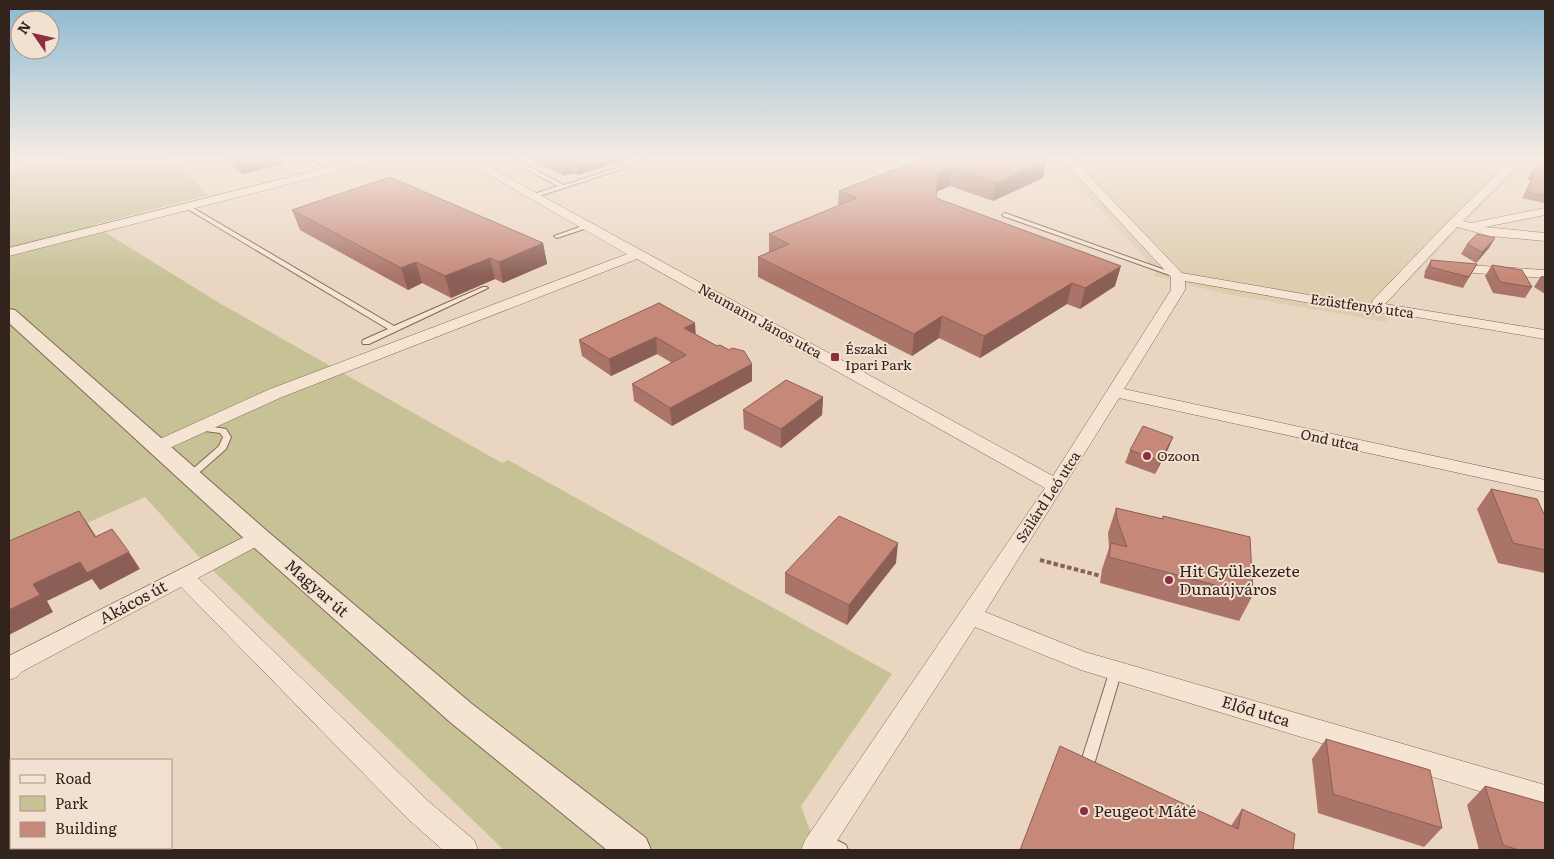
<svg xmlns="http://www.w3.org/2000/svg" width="1554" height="859" viewBox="0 0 1554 859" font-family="Literata,serif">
<rect width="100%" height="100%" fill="#ead5c1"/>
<path fill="#dfcdaf" d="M1052,157H1530L1384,306L1387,322L1226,294L1154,276L1156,270Z"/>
<path fill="#c7c296" d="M70,157H170L208,195L93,225L221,304L502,463L508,460L892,674L801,806L817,850H504L201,559L145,497L9,558V171Z"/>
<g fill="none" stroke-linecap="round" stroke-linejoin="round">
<defs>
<g id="service">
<path d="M301,157H307L327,172L322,173Z"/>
<path d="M504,157H510L564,185L651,157H659L533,198L531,197V195L558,186Z"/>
<path d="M188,205L394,326L483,287H487L488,288L369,344H363L362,342L363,340L388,329L186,208L185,207Z"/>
<path d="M1005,213L1179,275L1180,276L1177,278L1175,277L1003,216L1002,215Z"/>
<path d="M588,224L590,225V227L557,238L554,236Z"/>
<path d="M201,425L226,429L231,437L226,449L193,478H187L185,476L187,474L219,446L223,437L220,433L198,430L197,428L198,426Z"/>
<path d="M1116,665L1120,666L1122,670L1093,768L1091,772L1086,774L1081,772L1079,768L1110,670L1112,666Z"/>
<path d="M825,834L846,845L848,850C837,850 823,853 818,841L820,836Z"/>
</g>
<g id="minor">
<path d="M369,157H387L386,159L9,256V248Z"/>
<path d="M458,157H471L1053,476L1171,290V277L1060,157H1071L1182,273L1367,305H1371L1373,300L1451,219L1515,157H1526L1463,221L1471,223L1545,208V215L1485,227L1545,233V241L1490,236L1457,227L1385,304L1545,330V339L1393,313H1367L1185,281V290L1124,389L1545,480V492L1119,398L985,612L1085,652L1545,785V811L1081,670L975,627L831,850H801L805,840L1045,488L637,259L282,397L163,451L157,453L151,451L148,447L151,443L270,389L627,254Z"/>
<path d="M1452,264L1545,270V278L1447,271L1445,268Z"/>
<path d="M258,530L265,532L268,537L265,542L198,578L428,801L474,840L478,850H443L408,819L181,587L23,671L17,677L9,680V656Z"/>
</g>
<path id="tertiary" d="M9,309L15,310L267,531L472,704L646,838L651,850H607L450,722L249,543L9,323Z"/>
</defs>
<use href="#service" stroke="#82665a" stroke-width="2"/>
<use href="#minor" stroke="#82665a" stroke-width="1"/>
<use href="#tertiary" stroke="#82665a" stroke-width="2"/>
<path stroke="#82665a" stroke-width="4" stroke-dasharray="4.5 2.5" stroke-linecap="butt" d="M1040,560L1101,576"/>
<use href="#service" fill="#f6e4d3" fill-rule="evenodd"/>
<use href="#minor" fill="#f6e4d3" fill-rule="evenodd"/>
<use href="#tertiary" fill="#f6e4d3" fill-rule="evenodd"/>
</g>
<g fill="#aa7568">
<path d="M222,157H280L283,164L242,174Z"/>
<path d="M524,157H635L578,175L574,173L564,176Z"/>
<path d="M927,157L1046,161L1043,178L993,201L950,186L937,191L936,198L1115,286L1080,309L1067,304L980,358L939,338L912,356L758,277V257L769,252V234L838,206L839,191Z"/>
<path d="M1545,159V203L1522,198L1531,181L1527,179L1530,173Z"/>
<path d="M292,210L543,243L547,264L503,283L495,279L451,298L422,283L408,290L300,230Z"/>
<path d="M1495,238L1489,248L1476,263L1461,254L1467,244Z"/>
<path d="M1431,260L1477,264L1463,288L1424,278L1425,271Z"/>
<path d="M1492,265L1532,287L1525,298L1493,293L1485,276Z"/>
<path d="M1541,276H1545V294L1534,287Z"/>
<path d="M696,335L752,364V381L672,426L634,401L632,384L672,363L657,354L611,376L582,356L579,340Z"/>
<path d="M823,397L822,415L781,448L744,429L743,410Z"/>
<path d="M1173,437L1168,449L1155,474L1125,463L1130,450Z"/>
<path d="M1491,489L1545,516V573L1498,563L1477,509Z"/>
<path d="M1116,508L1162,519L1163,516L1253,595L1239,621L1100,583L1102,569L1109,548L1108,533Z"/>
<path d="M896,563L847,625L785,593V573Z"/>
<path d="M1326,739L1442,828L1424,847L1318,813L1312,759Z"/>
<path d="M1485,786L1545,850H1479L1467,805Z"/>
<path d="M1242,809L1293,850H1020L1231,826Z"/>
</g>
<g fill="#8b5f55">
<path d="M235,157H280L283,164L242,174Z"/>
<path d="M568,157H572L574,173L564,176L561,159Z"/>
<path d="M577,157H635L578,175L575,158Z"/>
<path d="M1046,161L1043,178L993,201L996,183Z"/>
<path d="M952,168L950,186L936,192L938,173Z"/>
<path d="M1495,238L1489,248L1476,263L1482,252Z"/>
<path d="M543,243L547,264L503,283L499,262Z"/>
<path d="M490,258L495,279L451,298L445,276Z"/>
<path d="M416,262L422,283L408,290L401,268Z"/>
<path d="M1121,266L1115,286L1080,309L1085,288Z"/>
<path d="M1072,283L1067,304L980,358L984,336Z"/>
<path d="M942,316L939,338L912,356L914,334Z"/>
<path d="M695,323L696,339L684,328Z"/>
<path d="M656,337L657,354L611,376L609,359Z"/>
<path d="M752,364V381L672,426L670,408Z"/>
<path d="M823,397L822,415L781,448V429Z"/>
<path d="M1173,437L1168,449L1155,474L1160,461Z"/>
<path d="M79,511L90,527L107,554L95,537Z"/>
<path d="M898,543L896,563L847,625L849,605Z"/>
<path d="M129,552L140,569L100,590L92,579L47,601L53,612L9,635V610L33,584L80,562Z"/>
<path d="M50,848H63L64,850H46Z"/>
</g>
<g fill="#c68879" stroke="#8b5f55">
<path d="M557,157H568L561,159Z"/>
<path d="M927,157H1035L1046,161L996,183L952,168L938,173L936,198L1121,266L1085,288L1072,283L984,336L942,316L914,334L758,257L789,244L769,234L857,198L839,191Z"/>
<path d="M1545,159V196L1526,191L1534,175L1530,173Z"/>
<path d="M390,177L543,243L499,262L490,258L445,276L416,262L401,268L292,210Z"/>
<path d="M1477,234L1495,238L1482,252L1467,244Z"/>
<path d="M1431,260L1477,264L1469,277L1430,267Z"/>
<path d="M1492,265L1522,270L1532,287L1500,282Z"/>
<path d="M659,303L695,323L684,328L717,346L720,345L729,350L732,348L744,351L752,364L670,408L632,384L686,355L656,337L609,359L579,340Z"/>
<path d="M786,380L823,397L781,429L743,410Z"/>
<path d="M1143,426L1173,437L1160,461L1130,450Z"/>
<path d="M1491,489L1537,499L1545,516V550L1513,543Z"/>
<path d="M1116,508L1163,519V516L1250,537L1253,595L1109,557L1111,543L1127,547L1117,519Z"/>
<path d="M79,511L95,537L112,529L129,552L87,573L80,562L33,584L40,595L9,610V541Z"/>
<path d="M839,516L898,543L849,605L785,573Z"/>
<path d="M1326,739L1430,770L1442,828L1333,794Z"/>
<path d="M1060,746L1238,829L1242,809L1295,834L1293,850H1020Z"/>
<path d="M1485,786L1545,803V850H1519L1503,845Z"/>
<path d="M11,821V848H50L46,850H9V823Z"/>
</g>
<linearGradient id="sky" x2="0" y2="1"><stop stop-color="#8cb8d2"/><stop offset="0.57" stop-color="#f6ece3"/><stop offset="1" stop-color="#f6ece3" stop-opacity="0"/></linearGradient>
<rect width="1554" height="277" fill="url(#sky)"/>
<g fill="#8d2e43" stroke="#f2e1d0" stroke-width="2">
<rect x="830" y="352" width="10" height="10" rx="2.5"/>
<circle cx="1147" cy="456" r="5"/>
<circle cx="1169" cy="580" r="5"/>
<circle cx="1084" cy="811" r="5"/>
</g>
<g text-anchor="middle" stroke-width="4" stroke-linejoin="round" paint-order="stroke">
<g font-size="14" fill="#33231d" stroke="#f2e1d0">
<text transform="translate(1362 306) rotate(8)" y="5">Ezüstfenyő utca</text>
<text transform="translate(760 321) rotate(29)" y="5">Neumann János utca</text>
<text transform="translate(1330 440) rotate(12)" y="5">Ond utca</text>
<text transform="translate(1048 497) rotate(-57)" y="5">Szilárd Leó utca</text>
</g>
<g font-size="14" fill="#33231d" stroke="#f2e1d0" text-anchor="start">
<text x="845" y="354">Északi<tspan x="845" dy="16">Ipari Park</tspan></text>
<text x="1157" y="461">Ozoon</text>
</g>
<g font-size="16" fill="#33231d" stroke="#f2e1d0" text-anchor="start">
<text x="1179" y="577">Hit Gyülekezete<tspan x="1179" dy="18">Dunaújváros</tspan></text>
<text x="1094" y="817">Peugeot Máté</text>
</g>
<g font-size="16" fill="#33231d" stroke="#f2e1d0">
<text transform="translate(317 588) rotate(41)" y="6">Magyar út</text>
<text transform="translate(133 602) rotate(-28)" y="6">Akácos út</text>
<text transform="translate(1256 711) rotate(17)" y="6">Előd utca</text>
</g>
</g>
<rect width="1554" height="859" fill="none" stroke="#33231d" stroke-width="20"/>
<rect x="10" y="759" width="162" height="90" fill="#f2e1d0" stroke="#a69588"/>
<rect x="20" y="775" width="25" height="8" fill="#f6e4d3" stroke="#a69588"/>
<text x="55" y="784" font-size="15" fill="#33231d">Road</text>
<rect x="20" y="796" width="25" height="15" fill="#c7c296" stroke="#a69588"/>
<text x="55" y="809" font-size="15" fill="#33231d">Park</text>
<rect x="20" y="822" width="25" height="15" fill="#c68879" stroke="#a69588"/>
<text x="55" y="834" font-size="15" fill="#33231d">Building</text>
<g transform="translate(35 35) rotate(304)"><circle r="24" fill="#f2e1d0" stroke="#a69588"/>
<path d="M0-4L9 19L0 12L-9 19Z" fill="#8d2e43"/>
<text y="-8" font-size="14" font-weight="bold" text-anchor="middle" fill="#33231d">N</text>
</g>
</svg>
